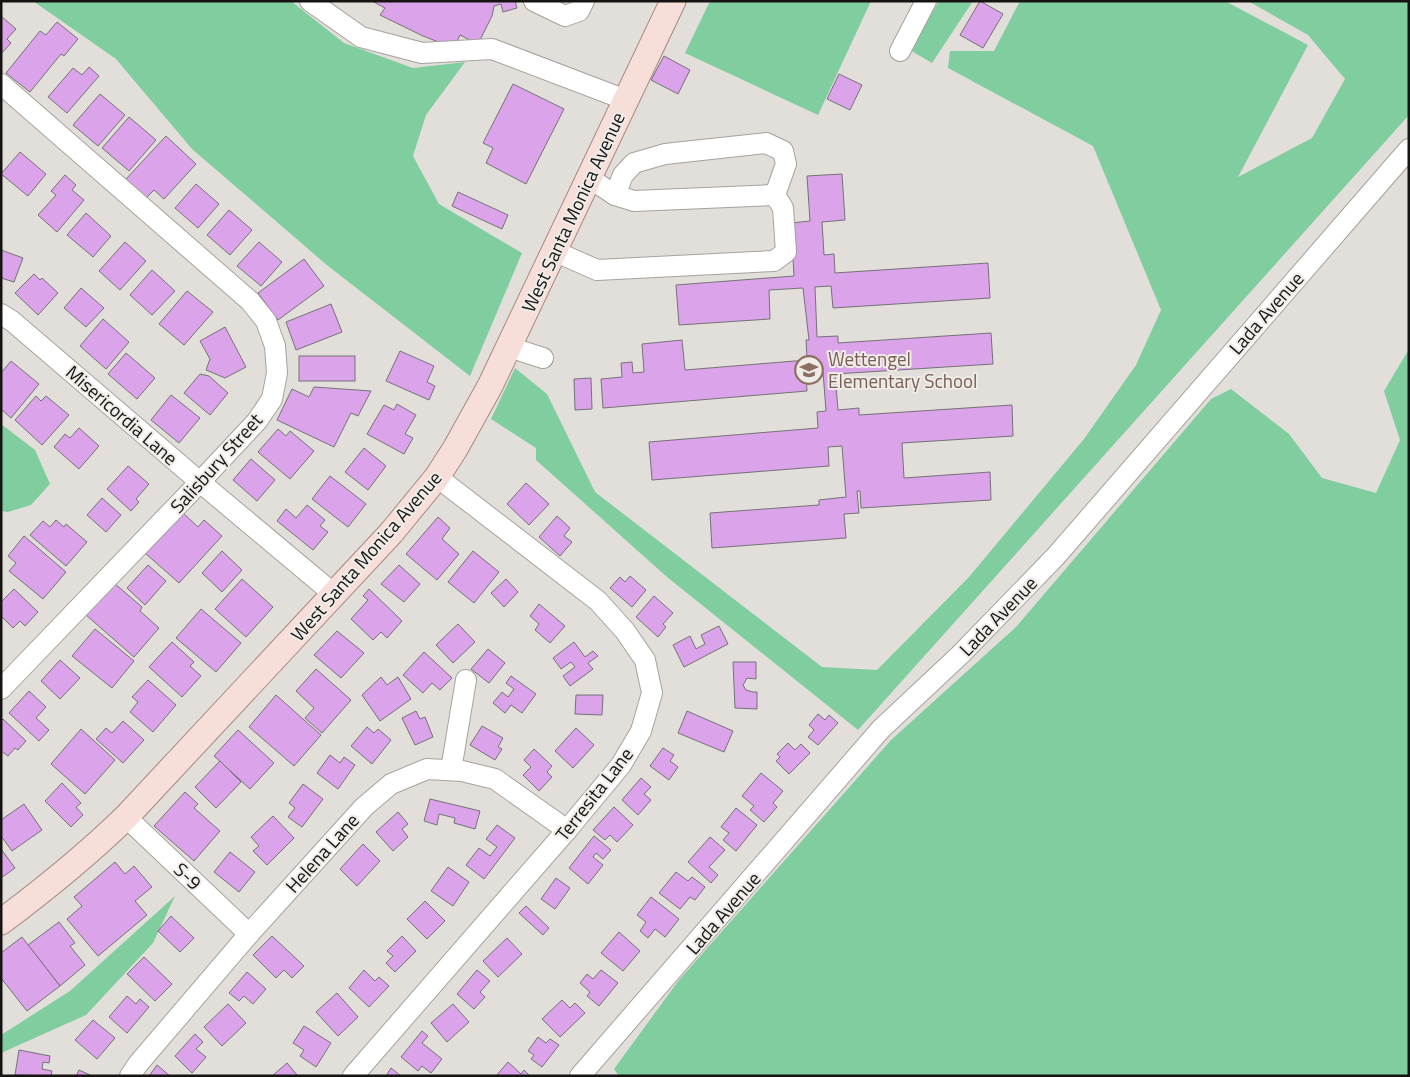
<svg xmlns="http://www.w3.org/2000/svg" width="1410" height="1077" viewBox="0 0 1410 1077" font-family="'Titillium Web',sans-serif">
<rect width="100%" height="100%" fill="#e2deda"/>
<g fill="#80ce9f">
<path d="M33,1H291L344,43L413,68L465,62L426,115L413,156L439,204L522,253L470,376L328,266L192,149L116,59Z"/>
<path d="M710,1H871L818,115L685,53Z"/>
<path d="M939,1H973L932,63L910,50Z"/>
<path d="M1020,1H1225L1308,45L1238,177L1312,138L1345,79L1308,35L1248,1H1409V115L858,730L667,577L536,460V448L491,419L515,368L547,394L595,492L822,667L877,670L969,577L1084,439L1136,365L1161,310L1093,146L948,68L950,51H994Z"/>
<path d="M1409,349V1076H619L614,1069L679,980L891,740L1016,627L1211,399L1231,389L1289,434L1322,478L1376,493L1400,440L1384,391Z"/>
<path d="M1,424L35,450L50,484L31,505L8,512L1,511Z"/>
<path d="M175,896L153,943L86,1015L1,1053V1035L70,991Z"/>
</g>
<g fill="#dba4ea" stroke="#757276">
<path d="M372,1H515L517,8L503,12L501,4L494,6L492,16L478,44L460,35L454,48L423,36L380,15L385,8Z"/>
<path d="M980,1L1003,14L983,48L960,35Z"/>
<path d="M1,16L16,29L7,39L11,43L1,54Z"/>
<path d="M57,22L78,39L64,56L61,54L30,92L6,73L40,31L46,35Z"/>
<path d="M664,56L690,70L678,94L651,80Z"/>
<path d="M89,67L99,76L67,113L48,97L73,68L82,75Z"/>
<path d="M839,74L862,85L850,110L827,99Z"/>
<path d="M513,84L564,109L526,184L486,163L493,148L483,143Z"/>
<path d="M100,94L125,115L98,146L73,125Z"/>
<path d="M129,117L156,140L129,171L102,148Z"/>
<path d="M166,136L196,164L164,199L154,190L146,198L126,179Z"/>
<path d="M20,152L46,174L28,196L1,174Z"/>
<path d="M842,174L845,220L822,222L824,255L834,254L835,273L988,263L990,298L833,308L831,286L815,287L817,337L838,336V343L991,333L993,364L835,374L838,410L859,408V415L1012,405L1013,436L902,443L904,478L990,472L991,500L861,508L860,491H857L859,513L844,514L846,538L712,548L710,513L819,505V500L846,497L842,446L828,447L829,466L652,480L649,442L818,428L817,412L826,411L823,372L806,373L807,391L603,408L601,379L622,377L621,363L632,362L633,373L644,372L642,344L682,340L685,370L807,360L806,340H809L803,288L769,290L770,319L679,325L676,285L794,276L791,223L810,221L807,176Z"/>
<path d="M65,175L76,185L72,190L84,200L57,232L38,215L56,195L51,191Z"/>
<path d="M196,184L219,204L198,228L175,208Z"/>
<path d="M458,192L508,215L502,229L452,206Z"/>
<path d="M229,210L252,230L230,255L207,235Z"/>
<path d="M86,213L111,236L93,257L67,235Z"/>
<path d="M125,242L146,261L120,290L99,271Z"/>
<path d="M259,242L282,262L261,286L237,266Z"/>
<path d="M1,250L23,258L14,282L1,278Z"/>
<path d="M304,259L324,286L278,320L258,293Z"/>
<path d="M152,270L175,291L152,315L130,295Z"/>
<path d="M34,274L40,280L42,278L58,293L38,315L15,293Z"/>
<path d="M81,288L104,308L86,327L64,308Z"/>
<path d="M187,291L213,312L184,345L159,324Z"/>
<path d="M331,304L342,332L296,350L286,322Z"/>
<path d="M103,319L129,342L106,369L80,346Z"/>
<path d="M225,327L246,367L225,378L206,370L210,359L200,341Z"/>
<path d="M400,351L434,366L427,382L435,386L429,400L386,381Z"/>
<path d="M126,353L155,378L137,399L108,374Z"/>
<rect x="299" y="356" width="56" height="25"/>
<path d="M11,361L39,384L11,418L1,409V373Z"/>
<path d="M200,374L209,376L228,393L210,415L184,393Z"/>
<path d="M591,378L592,409L575,410L574,379Z"/>
<path d="M314,387L371,391L358,416L351,413L334,447L277,420L292,389L309,397Z"/>
<path d="M171,395L200,418L179,443L151,420Z"/>
<path d="M36,396L41,401L46,396L69,415L42,445L15,420Z"/>
<path d="M397,404L416,415L405,434L413,438L404,454L367,434L384,405L394,410Z"/>
<path d="M79,428L99,446L79,469L54,447L65,434L70,438Z"/>
<path d="M278,429L286,436L290,431L314,451L290,479L258,452Z"/>
<path d="M364,448L386,466L368,490L345,472Z"/>
<path d="M251,459L275,480L257,501L233,480Z"/>
<path d="M128,466L149,484L136,499L139,502L131,511L107,489Z"/>
<path d="M330,476L366,504L348,527L312,499Z"/>
<path d="M526,483L549,504L529,525L507,504Z"/>
<path d="M102,498L121,515L106,532L87,515Z"/>
<path d="M307,505L325,520L320,526L328,532L313,550L277,521L286,509L296,518Z"/>
<path d="M182,512L198,527L204,520L222,536L179,583L145,553Z"/>
<path d="M557,516L570,528L564,536L572,542L560,556L539,537Z"/>
<path d="M438,517L450,528L442,539L459,554L437,580L406,554Z"/>
<path d="M56,520L64,527L66,524L87,542L66,566L30,535L43,521L50,527Z"/>
<path d="M24,536L66,572L43,599L9,571L16,563L8,556Z"/>
<path d="M222,551L242,570L222,592L202,573Z"/>
<path d="M473,551L499,572L474,603L448,582Z"/>
<path d="M148,565L166,581L145,605L127,588Z"/>
<path d="M399,565L420,584L404,602L381,584Z"/>
<path d="M630,576L646,590L632,607L610,588L620,577L625,582Z"/>
<path d="M242,579L273,607L246,637L215,609Z"/>
<path d="M506,579L518,592L504,607L491,593Z"/>
<path d="M114,583L142,607L140,611L159,628L134,657L86,615Z"/>
<path d="M14,589L38,612L25,626L20,621L13,628L1,616V602Z"/>
<path d="M369,589L402,621L387,638L381,632L373,640L351,619L368,600L363,596Z"/>
<path d="M654,596L673,613L663,624L666,627L658,637L636,617Z"/>
<path d="M539,604L565,626L550,643L535,630L539,624L530,616Z"/>
<path d="M201,609L241,643L216,672L176,638Z"/>
<path d="M458,624L475,642L453,663L436,645Z"/>
<path d="M719,626L728,644L684,667L673,645L690,636L696,649L705,644L701,635Z"/>
<path d="M95,629L134,661L112,688L72,656Z"/>
<path d="M337,631L364,653L341,678L314,655Z"/>
<path d="M172,642L194,662L190,666L201,676L182,697L149,667Z"/>
<path d="M574,642L585,657L593,651L598,656L588,663L593,669L570,686L563,676L575,667L571,662L561,669L553,658Z"/>
<path d="M488,649L505,663L489,683L471,669Z"/>
<path d="M424,652L452,678L440,690L432,683L423,693L403,675Z"/>
<path d="M60,660L80,678L60,699L41,681Z"/>
<path d="M733,662H756V679L747,678L743,685L746,690L753,692H757V709L735,708Z"/>
<path d="M316,669L351,700L322,733L305,718L314,708L296,691Z"/>
<path d="M511,676L536,694L522,713L511,705L505,713L493,703L502,692L508,697L514,689L506,683Z"/>
<path d="M381,677L387,685L398,677L411,699L380,721L362,695Z"/>
<path d="M148,680L176,705L153,732L130,712L138,702L132,697Z"/>
<path d="M29,691L46,707L36,718L49,730L39,741L9,713Z"/>
<path d="M276,695L321,735L294,766L249,727Z"/>
<path d="M576,695H603L602,715L575,714Z"/>
<path d="M416,711L420,719L425,717L433,737L415,745L402,718Z"/>
<path d="M687,711L733,731L724,752L678,733Z"/>
<path d="M818,714L825,720L829,715L838,723L818,745L808,737L814,730L809,725Z"/>
<path d="M3,719L26,741L18,750L15,748L8,756L1,751V721Z"/>
<path d="M123,721L144,740L123,763L96,739L106,728L112,733Z"/>
<path d="M482,726L503,738L498,747L502,749L495,760L470,745Z"/>
<path d="M367,727L374,733L378,729L391,740L372,764L351,746Z"/>
<path d="M576,728L594,745L573,768L555,751Z"/>
<path d="M81,729L115,760L85,794L51,764Z"/>
<path d="M238,730L274,763L250,789L214,756Z"/>
<path d="M788,743L795,750L801,744L810,753L789,774L776,761L780,757L777,754Z"/>
<path d="M663,748L674,755L670,761L678,767L669,780L650,766Z"/>
<path d="M534,749L552,766L547,772L552,777L539,791L523,775L531,767L524,760Z"/>
<path d="M330,755L340,763L344,757L355,765L338,789L317,773Z"/>
<path d="M220,761L241,782L216,808L195,787Z"/>
<path d="M761,773L783,791L773,803L777,807L764,822L750,810L754,806L742,796Z"/>
<path d="M641,778L651,787L644,794L651,800L638,815L622,800Z"/>
<path d="M62,783L81,803L76,807L83,815L71,827L45,801Z"/>
<path d="M303,784L323,799L302,827L288,817L295,808L289,803Z"/>
<path d="M185,792L198,804L194,808L220,831L194,861L154,826Z"/>
<path d="M430,799L480,811L475,829L454,823L455,818L439,814L437,825L424,821Z"/>
<path d="M24,804L42,830L12,851L1,836V820Z"/>
<path d="M614,807L633,825L617,842L610,835L605,840L593,830Z"/>
<path d="M736,808L757,825L736,851L723,840L729,833L721,827Z"/>
<path d="M398,812L408,824L402,829L408,837L393,851L376,832Z"/>
<path d="M273,816L294,838L267,865L253,851L259,846L251,837Z"/>
<path d="M497,825L515,838L484,879L466,865L479,848L490,856L497,847L486,839Z"/>
<path d="M594,836L611,850L603,859L596,853L593,857L603,865L588,884L569,868Z"/>
<path d="M710,837L725,850L709,867L718,875L711,883L688,862Z"/>
<path d="M363,844L380,861L357,886L340,869Z"/>
<path d="M1,849L15,868L1,878Z"/>
<path d="M230,852L255,872L239,892L214,872Z"/>
<path d="M115,862L125,874L134,866L152,887L135,901L147,915L98,956L67,919L82,906L74,897Z"/>
<path d="M448,867L469,882L453,906L431,891Z"/>
<path d="M676,872L688,881L692,877L705,887L695,900L690,897L680,909L659,893Z"/>
<path d="M556,878L570,888L555,909L541,899Z"/>
<path d="M651,897L679,919L665,937L655,929L648,938L640,931L646,922L637,915Z"/>
<path d="M425,901L445,921L427,939L407,919Z"/>
<path d="M526,906L549,928L543,935L519,913Z"/>
<path d="M171,916L194,938L180,952L158,931Z"/>
<path d="M59,922L75,943L70,946L85,965L60,986L28,945Z"/>
<path d="M619,932L640,951L623,971L601,953Z"/>
<path d="M272,936L304,966L292,978L284,970L276,978L253,955Z"/>
<path d="M402,936L416,951L395,972L386,963L393,956L387,951Z"/>
<path d="M22,937L60,986L27,1011L1,978V953Z"/>
<path d="M507,938L522,954L498,977L483,961Z"/>
<path d="M144,957L172,984L155,1001L127,974Z"/>
<path d="M364,970L375,981L379,977L389,986L369,1007L349,988Z"/>
<path d="M477,970L490,981L480,992L485,997L474,1009L457,994Z"/>
<path d="M601,970L618,983L599,1006L587,996L590,992L580,983L587,974L593,979Z"/>
<path d="M247,972L266,989L253,1004L244,996L239,1001L229,993Z"/>
<path d="M337,993L358,1017L338,1036L316,1012Z"/>
<path d="M127,996L136,1004L140,999L149,1007L127,1033L109,1017Z"/>
<path d="M562,1000L570,1008L575,1003L585,1013L560,1037L542,1019Z"/>
<path d="M228,1004L246,1023L222,1046L204,1027Z"/>
<path d="M453,1004L469,1022L447,1042L431,1023Z"/>
<path d="M93,1020L115,1038L97,1059L75,1040Z"/>
<path d="M304,1026L331,1043L316,1067L300,1056L304,1050L293,1043Z"/>
<path d="M422,1031L428,1036L422,1043L442,1059L431,1073L422,1066L418,1071L401,1057Z"/>
<path d="M195,1034L203,1042L196,1049L206,1057L192,1073L175,1056Z"/>
<path d="M538,1037L546,1043L550,1039L559,1045L542,1067L531,1059L534,1055L528,1051Z"/>
<path d="M19,1050L50,1056L49,1063L43,1062L42,1069L52,1071L51,1076L15,1075Z"/>
<path d="M508,1062L521,1074L524,1070L530,1076H496Z"/>
<path d="M287,1063L298,1076H272Z"/>
<path d="M157,1065L170,1076H149Z"/>
<path d="M391,1068L401,1076H386Z"/>
<path d="M79,1070L90,1075L89,1076H76Z"/>
</g>
<g fill="none" stroke-linecap="round" stroke-linejoin="round">
<defs>
<g id="minor">
<path d="M310,1L361,37L422,53L492,49L626,100"/>
<path d="M534,1L565,16L579,11L584,1"/>
<path d="M900,51L926,1"/>
<path d="M1,84L250,301L266,321L275,346L277,373L272,399L257,421L200,482L1,689"/>
<path d="M615,195L623,175L634,163L665,154L766,143L783,151L786,164L775,195"/>
<path d="M554,251L597,270L774,261L786,252L783,208L775,195L634,201L615,195L589,178"/>
<path d="M1,314L12,321L200,482L335,595"/>
<path d="M509,347L543,358"/>
<path d="M451,770L466,680"/>
<path d="M126,817L249,934"/>
<path d="M130,1076L138,1064L249,934L364,807L391,784L427,769L462,771L495,779L567,830"/>
<path d="M353,1076L567,830L621,765L641,731L652,693L645,660L625,631L598,601L437,477"/>
<path d="M580,1076L881,729L961,654L1056,556L1409,149"/>
</g>
<path id="major" d="M1,922C45,889 87,855 126,817L391,533L437,477L455,449L490,386L673,1"/>
</defs>
<use href="#minor" stroke="#a6a29e" stroke-width="22"/>
<use href="#major" stroke="#a58983" stroke-width="27"/>
<use href="#minor" stroke="#fff" stroke-width="20"/>
<use href="#major" stroke="#f7ded9" stroke-width="25"/>
</g>
<defs>
<symbol id="school-ring" viewBox="-11 -11 22 22"><circle r="9.5" fill="#efebe7" stroke="#8d6e63" stroke-width="1.5"/><path d="M0-5L7-2L0 1L-7-2ZM-4 1L0 2.5L4 1V4Q0 6-4 4Z" fill="#8d6e63"/></symbol>
</defs>
<g fill-rule="evenodd">
<use href="#school-ring" x="793" y="354" width="32" height="32"/>
</g>
<g text-anchor="middle" stroke-width="4" stroke-linejoin="round" paint-order="stroke">
<g font-size="19" fill="#161413" stroke="#efebe7">
<text transform="translate(573 212) rotate(-65)" y="7">West Santa Monica Avenue</text>
<text transform="translate(1266 313) rotate(-49)" y="7">Lada Avenue</text>
<text transform="translate(122 415) rotate(41)" y="7">Misericordia Lane</text>
<text transform="translate(216 463) rotate(-48)" y="7">Salisbury Street</text>
<text transform="translate(366 556) rotate(-49)" y="7">West Santa Monica Avenue</text>
<text transform="translate(998 616) rotate(-46)" y="7">Lada Avenue</text>
<text transform="translate(594 794) rotate(-52)" y="7">Terresita Lane</text>
<text transform="translate(322 853) rotate(-48)" y="7">Helena Lane</text>
<text transform="translate(188 876) rotate(44)" y="7">S-9</text>
<text transform="translate(723 913) rotate(-49)" y="7">Lada Avenue</text>
</g>
<g font-size="19" fill="#785e54" stroke="#efebe7" text-anchor="start">
<text x="828" y="366">Wettengel<tspan x="828" dy="22">Elementary School</tspan></text>
</g>
</g>
<rect width="1410" height="1077" fill="none" stroke="#161413" stroke-width="5"/>
</svg>
